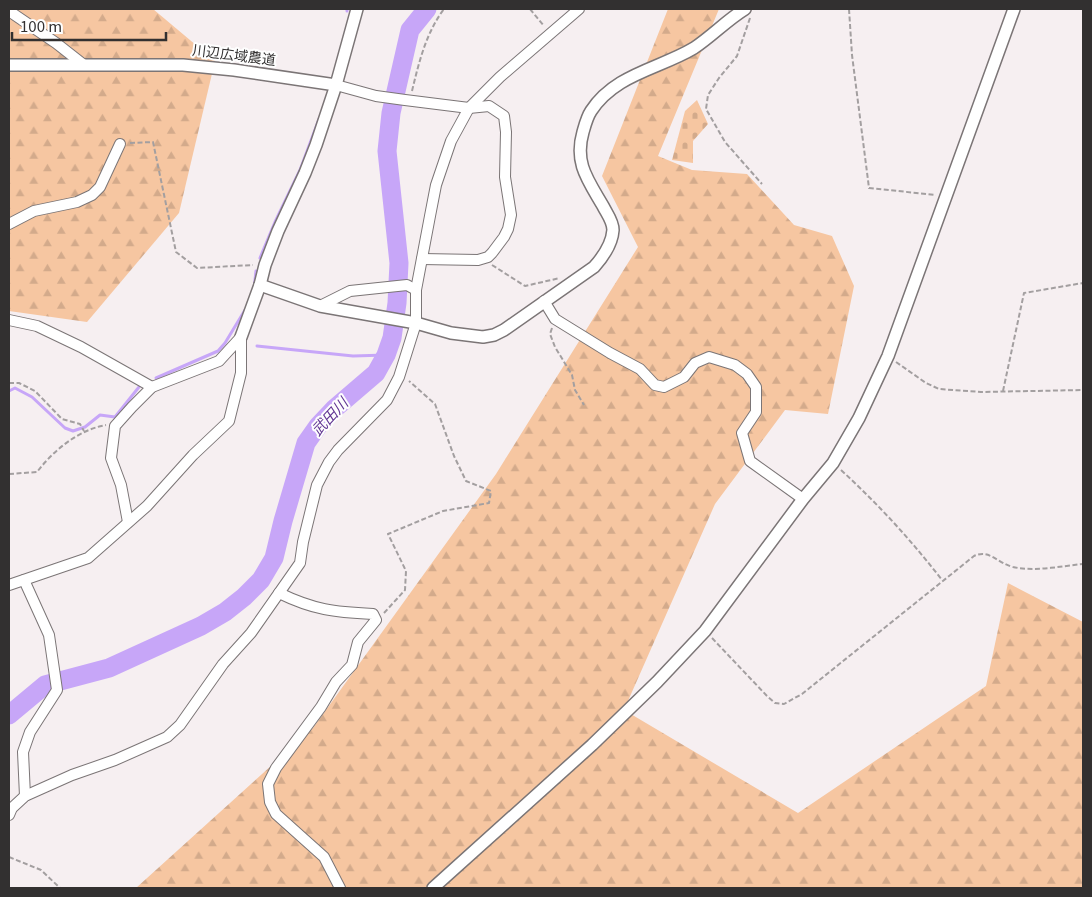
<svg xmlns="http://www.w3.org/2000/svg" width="1092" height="897" viewBox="0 0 1092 897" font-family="Georgia,'Noto Sans JP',serif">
<defs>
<pattern id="forest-firs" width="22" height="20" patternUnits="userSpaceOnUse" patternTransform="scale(1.25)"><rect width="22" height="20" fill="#f6c6a1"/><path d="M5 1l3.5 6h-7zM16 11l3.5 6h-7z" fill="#d3aa8b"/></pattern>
<pattern id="cemetery-stones" width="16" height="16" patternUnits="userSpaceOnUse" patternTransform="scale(1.25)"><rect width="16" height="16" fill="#f6c6a1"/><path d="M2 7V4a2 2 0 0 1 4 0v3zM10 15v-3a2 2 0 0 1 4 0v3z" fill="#d3aa8b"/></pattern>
</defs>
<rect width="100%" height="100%" fill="#f6eff1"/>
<g fill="url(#forest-firs)">
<path d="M9,9H153L215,61L179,213L87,322L9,311Z"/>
<path d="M668,9H719L658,156L692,170L747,174L794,225L832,236L854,286L828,414L785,410L715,504L624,710L798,813L986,686L1008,583L1083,622V888H136L313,728L496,474L638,247L602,176Z"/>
</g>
<path fill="url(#cemetery-stones)" d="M697,100L708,124L693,141V163L672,160L685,111Z"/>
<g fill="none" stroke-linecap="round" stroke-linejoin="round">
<g stroke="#c7a6f8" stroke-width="3">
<path d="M347,11V9"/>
<path d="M260,258L275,222L300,170L319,119"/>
<path d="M254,289L256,271"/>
<path d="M257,346L353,356L386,355"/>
<path d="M156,378L218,351L225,343L245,310"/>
<path d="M9,391L15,388L32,397L65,428L73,431L85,427L100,415L115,417L139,387"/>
</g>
<path stroke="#c7a6f8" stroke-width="19" d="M9,715L45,685L109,668L201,626L225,612L244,597L261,580L274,558L283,521L306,443L318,426L334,409L376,373L386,355L392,338L397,303L399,263L387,151L391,113L410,30L427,9"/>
<defs>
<g id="minor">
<path d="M9,11L56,43L84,65"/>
<path d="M336,85L376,96L405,100L469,108L489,106L504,116L506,132L505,177L511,215L508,229L504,237L492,253L488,257L478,260L422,259"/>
<path d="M9,224L34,211L77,202L92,195L100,187L120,144"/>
<path d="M544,301L555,319L610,353L640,369L655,385L664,387L684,377L695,363L709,357L735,365L747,374L756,387V412L742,433L750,461L803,499"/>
<path d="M320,306L350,291L407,285L416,290"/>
<path d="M9,320L37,326L81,347L152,387"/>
<path d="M128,522L121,485L111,458L115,426L132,407L152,387L219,361L241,337"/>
<path d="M24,580L49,635L57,690L30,732L23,752L25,796"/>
<path d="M9,585L88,558L147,506L193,455L229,421L241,373V337"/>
<path d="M279,593C314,610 334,612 373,614L376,620L358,642L352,665L336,682L321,707L276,768L268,784L270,802L276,814L324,857L340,888"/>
<path d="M9,815L12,808L25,796L72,775L115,760L167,737L180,725L223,664L251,633L300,563L303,542L317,485L329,462L338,450L387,400L399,377L416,323V290L430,216L436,185L451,141L469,108L500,77L579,9"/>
</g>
<g id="tertiary">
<path d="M9,65H183L234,70L336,85"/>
<path d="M260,285L320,306L416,323L451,333L483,337L494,335L504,330L594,267C603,257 612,244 613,230C613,221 607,214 603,206C588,180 574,163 583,132C585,125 587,117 591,111C615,74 659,69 694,48C712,36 727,20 745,9"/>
<path d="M241,337L260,285L265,265L278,231L305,173L316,145L336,85L357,9"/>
<path d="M433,888L592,745L657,682L705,631L803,499L833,463L859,418L888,356L1014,9"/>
</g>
</defs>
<use href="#minor" stroke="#7b7576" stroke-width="12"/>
<use href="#tertiary" stroke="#7b7576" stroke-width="14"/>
<g stroke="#a39fa0" stroke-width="2" stroke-dasharray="5 2.5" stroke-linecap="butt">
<path d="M530,9L544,26"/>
<path d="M849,9L852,55L869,188L936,195"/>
<path d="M750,18L737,56L719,78L708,95L706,109L725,142L762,184"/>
<path d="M412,91C419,62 426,33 444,9"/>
<path d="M130,143L153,142L176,252L197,268L253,265"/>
<path d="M492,265L525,286L560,278"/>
<path d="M552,328L550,334L555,347L572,375L575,390L584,405"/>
<path d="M896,362L926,383L939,389L981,392L1083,390"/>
<path d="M9,383H19L35,391L62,419L80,424L84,431"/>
<path d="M1003,391L1024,293L1083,283"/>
<path d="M841,470C878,504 911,540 942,580"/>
<path d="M9,474L37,472C54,450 78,430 106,425"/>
<path d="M384,613L405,590L406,571L388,534L443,511L489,503L491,491L466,481L454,456L435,404L409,381"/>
<path d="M712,638L767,696L775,703L784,704L802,694L974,556C990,549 997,563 1013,567C1035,572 1061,566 1083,564"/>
<path d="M9,857L41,870L60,888"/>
</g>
<use href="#minor" stroke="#fff" stroke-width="10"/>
<use href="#tertiary" stroke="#fff" stroke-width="11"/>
</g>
<g text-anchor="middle" stroke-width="4" stroke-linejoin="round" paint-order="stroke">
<g font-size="14" fill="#323030" stroke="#fefefe">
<text transform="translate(234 55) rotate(7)" y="5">川辺広域農道</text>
</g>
<g font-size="15" font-style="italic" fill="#613593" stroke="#fefefe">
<text transform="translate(330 417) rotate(-47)" y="5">武田川</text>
</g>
</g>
<rect width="1092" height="897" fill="none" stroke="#323030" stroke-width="20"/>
<path d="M12 32v8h154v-8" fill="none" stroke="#323030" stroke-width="2.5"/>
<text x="20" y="32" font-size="15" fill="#323030" stroke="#fefefe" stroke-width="4" paint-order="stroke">100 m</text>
</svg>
